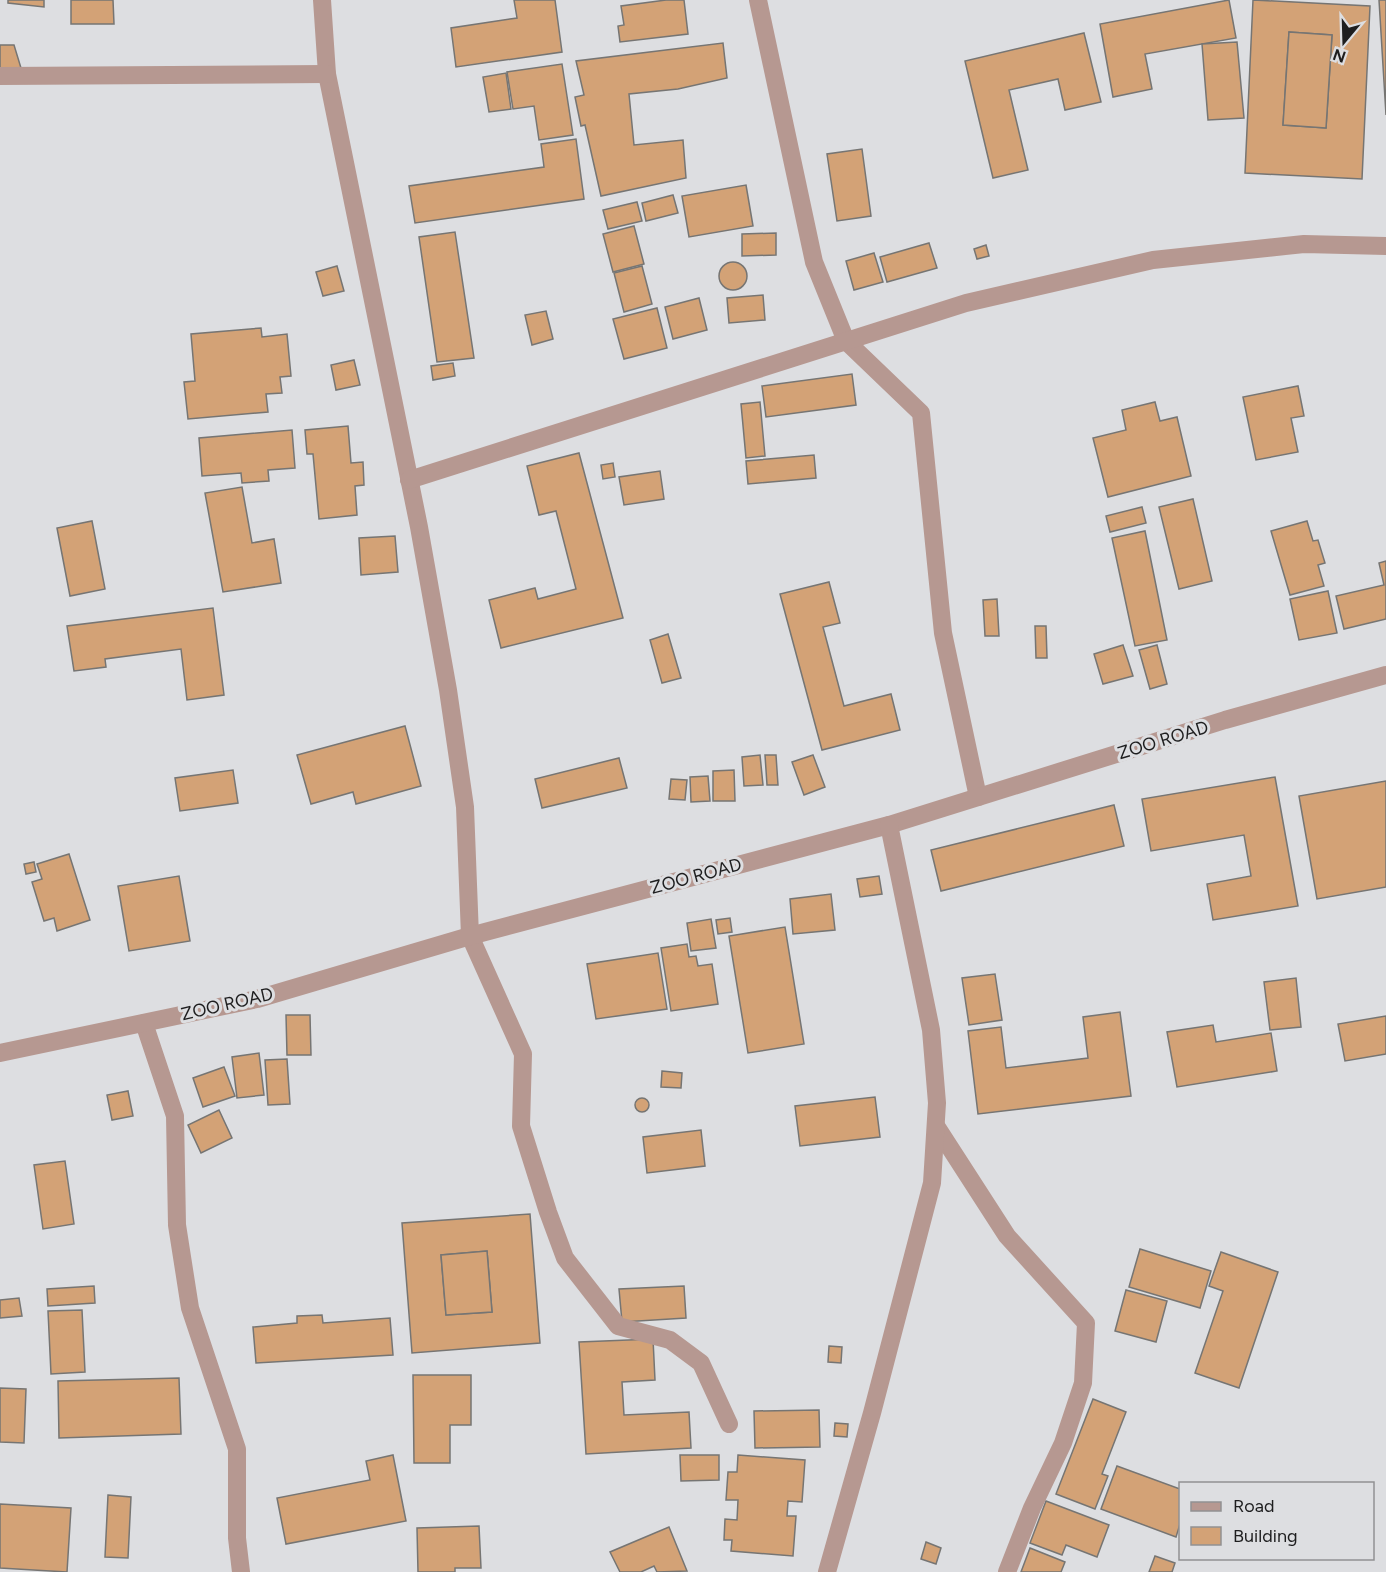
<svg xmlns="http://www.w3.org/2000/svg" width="1386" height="1572" viewBox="0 0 1386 1572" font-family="Figtree,sans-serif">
<rect width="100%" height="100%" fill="#dddee1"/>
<g fill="#d3a276" stroke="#767573" stroke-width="1.5" fill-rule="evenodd">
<path d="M8,0H44V7L8,3Z"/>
<path d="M71,0H113L114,24H71Z"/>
<path d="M514,0H555L562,52L456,67L451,28L517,18Z"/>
<path d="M666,0H684L688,34L620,42L618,26L624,25L621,6Z"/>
<path d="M1229,0L1236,38L1145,54L1152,89L1113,97L1100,24Z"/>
<path d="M1253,0L1370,6L1362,179L1245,173ZM1289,32L1332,35L1326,128L1283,125Z"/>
<path d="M1379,0H1386V115Z"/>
<path d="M1289,32L1332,35L1326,128L1283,125Z"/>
<path d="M1084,33L1101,102L1065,110L1058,79L1009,90L1028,170L993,178L965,61Z"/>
<path d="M1237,42L1244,118L1208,120L1202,44Z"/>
<path d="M723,43L727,78L678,89L629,94L634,145L683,140L686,178L601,196L585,125L581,126L575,97L584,95L576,61Z"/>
<path d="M0,45H14L21,68L0,69Z"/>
<path d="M562,64L573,135L539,140L534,106L513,109L507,72Z"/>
<path d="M506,73L511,109L489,112L483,77Z"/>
<path d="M576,139L584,199L415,223L409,186L544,167L541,144Z"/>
<path d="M862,149L871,216L837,221L827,154Z"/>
<path d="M746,185L753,226L689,237L682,196Z"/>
<path d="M673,195L678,213L646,221L642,203Z"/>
<path d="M637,202L642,221L608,229L603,210Z"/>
<path d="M634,226L644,264L613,272L603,234Z"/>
<path d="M455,232L474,358L437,362L419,237Z"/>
<path d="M776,233V255L742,256V234Z"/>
<path d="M929,243L937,268L887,282L880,257Z"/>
<path d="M986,245L989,256L977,259L974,249Z"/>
<path d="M874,253L883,282L854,290L846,261Z"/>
<circle cx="733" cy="276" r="14"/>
<path d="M337,266L344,291L323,296L316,272Z"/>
<path d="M642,266L652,304L624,312L614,273Z"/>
<path d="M763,295L765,320L729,323L727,298Z"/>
<path d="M699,298L707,330L673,339L665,307Z"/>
<path d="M657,308L667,348L624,359L613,319Z"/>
<path d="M546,311L553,339L532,345L525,315Z"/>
<path d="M261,328L262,337L287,334L291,376L280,377L282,393L266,394L268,412L188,419L184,382L195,381L191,334Z"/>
<path d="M354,360L360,385L336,390L331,365Z"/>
<path d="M453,363L455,376L433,380L431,366Z"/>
<path d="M852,374L856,405L766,417L762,386Z"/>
<path d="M1298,386L1304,416L1291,418L1298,452L1256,460L1243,397Z"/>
<path d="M760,402L765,456L746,458L741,404Z"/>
<path d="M1155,402L1160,421L1177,417L1191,476L1108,497L1093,438L1126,430L1122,410Z"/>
<path d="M348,426L351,463L363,462L364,485L355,486L357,515L319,519L313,454H307L305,430Z"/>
<path d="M292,430L295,468L268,470L269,481L242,483L241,473L202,476L199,438Z"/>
<path d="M579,453L623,618L501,648L489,600L535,588L538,599L576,589L556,511L539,515L527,466Z"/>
<path d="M814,455L816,478L748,484L746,461Z"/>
<path d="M613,463L615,477L603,479L601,465Z"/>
<path d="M660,471L664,499L624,505L619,477Z"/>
<path d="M242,487L252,543L274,539L281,583L223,592L205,493Z"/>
<path d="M1193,499L1212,581L1179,589L1159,507Z"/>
<path d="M1142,507L1146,523L1110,532L1106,516Z"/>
<path d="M92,521L105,589L70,596L57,528Z"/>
<path d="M1307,521L1313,541L1318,540L1325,563L1318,565L1324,586L1290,595L1271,531Z"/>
<path d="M1145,531L1167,640L1135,646L1112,538Z"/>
<path d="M395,536L398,572L361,575L359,538Z"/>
<path d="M1386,561V619L1344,629L1336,596L1384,585L1379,563Z"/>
<path d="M829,582L840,623L823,627L844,706L891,694L900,730L822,750L780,594Z"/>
<path d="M1328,591L1337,633L1299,640L1290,599Z"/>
<path d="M997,599L999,636H985L983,600Z"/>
<path d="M213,608L224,695L187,700L181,649L105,659L106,667L74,671L67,626Z"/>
<path d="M1035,626H1046L1047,658H1036Z"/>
<path d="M668,634L681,678L662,683L650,640Z"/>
<path d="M1123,645L1133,676L1103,684L1094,654Z"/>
<path d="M1157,645L1167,684L1150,689L1139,650Z"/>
<path d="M405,726L421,786L356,804L353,792L311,804L297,755Z"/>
<path d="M760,755L763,785L744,786L742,757Z"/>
<path d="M765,755H776L778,785H767Z"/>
<path d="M813,755L825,787L804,795L792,762Z"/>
<path d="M619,758L627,788L542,808L535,779Z"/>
<path d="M233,770L238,803L180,811L175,778Z"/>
<path d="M734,770L735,801H713V771Z"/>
<path d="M708,776L710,801L691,802L690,777Z"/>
<path d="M1275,777L1298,906L1213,920L1207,884L1251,876L1244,835L1151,851L1142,799Z"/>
<path d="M671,779L687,780L685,800L669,799Z"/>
<path d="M1386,781V887L1317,899L1299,796Z"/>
<path d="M1114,805L1124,846L941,891L931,850Z"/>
<path d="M69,854L90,920L57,931L54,918L44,921L32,882L42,879L37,864Z"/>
<path d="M34,862L36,872L26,874L24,864Z"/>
<path d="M179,876L190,941L129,951L118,886Z"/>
<path d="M879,876L882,894L860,897L857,879Z"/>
<path d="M831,894L835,930L793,934L790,899Z"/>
<path d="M730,918L732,932L718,934L716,920Z"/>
<path d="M711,919L716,948L691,951L687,923Z"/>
<path d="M785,927L804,1044L748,1053L729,936Z"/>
<path d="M687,944L689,957L696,956L698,966L712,964L718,1004L671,1011L661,948Z"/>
<path d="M658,953L667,1009L596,1019L587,964Z"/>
<path d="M995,974L1002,1020L969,1025L962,978Z"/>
<path d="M1296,978L1301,1027L1270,1030L1264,982Z"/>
<path d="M1120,1012L1131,1096L978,1114L968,1031L1001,1027L1006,1068L1088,1058L1083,1017Z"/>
<path d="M286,1015H310L311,1055H287Z"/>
<path d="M1386,1016V1054L1345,1061L1338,1024Z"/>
<path d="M1213,1025L1216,1042L1271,1033L1277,1071L1177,1087L1167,1032Z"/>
<path d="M259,1053L264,1095L237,1098L232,1057Z"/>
<path d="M287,1059L290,1104L268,1105L265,1060Z"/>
<path d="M224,1067L235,1096L203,1107L193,1078Z"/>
<path d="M662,1071L682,1073L681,1088L661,1087Z"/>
<path d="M128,1091L133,1116L112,1120L107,1095Z"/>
<path d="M875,1097L880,1137L800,1146L795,1106Z"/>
<circle cx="642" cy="1105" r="7"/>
<path d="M219,1110L232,1138L201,1153L188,1125Z"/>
<path d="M701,1130L705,1166L647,1173L643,1137Z"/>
<path d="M65,1161L74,1224L43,1229L34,1165Z"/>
<path d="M530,1214L540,1343L412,1353L402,1223ZM487,1251L492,1312L446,1315L441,1255Z"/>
<path d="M1140,1249L1211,1271L1200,1308L1129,1287Z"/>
<path d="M487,1251L492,1312L446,1315L441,1255Z"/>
<path d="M1221,1252L1278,1272L1239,1388L1195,1373L1223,1291L1209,1286Z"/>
<path d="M94,1286L95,1303L48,1306L47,1289Z"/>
<path d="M684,1286L686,1318L622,1322L619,1289Z"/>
<path d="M1126,1290L1167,1301L1156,1342L1115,1331Z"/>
<path d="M19,1298L22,1316L0,1318V1300Z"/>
<path d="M82,1310L85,1372L51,1374L48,1311Z"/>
<path d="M322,1315L323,1323L390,1318L393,1355L256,1363L253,1327L297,1323V1316Z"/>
<path d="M653,1339L655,1380L622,1382L624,1415L689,1412L691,1448L586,1454L579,1342Z"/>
<path d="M829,1346L842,1347L841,1363L828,1362Z"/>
<path d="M413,1375H471V1425H450V1463H414Z"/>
<path d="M179,1378L181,1434L59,1438L58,1381Z"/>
<path d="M0,1388L26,1389L24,1443L0,1442Z"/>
<path d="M1093,1399L1126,1412L1102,1474L1108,1476L1095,1509L1056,1494Z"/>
<path d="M819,1410L820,1447L755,1448L754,1411Z"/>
<path d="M835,1423L848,1424L847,1437L834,1436Z"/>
<path d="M393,1455L406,1521L286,1544L277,1498L370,1480L366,1461Z"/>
<path d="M680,1455H719V1480L681,1481Z"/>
<path d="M738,1455L805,1460L802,1502L788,1501L787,1516H796L793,1556L731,1551L732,1540H724L725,1519L737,1520L738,1500H726L728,1472H737Z"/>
<path d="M1117,1466L1180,1489V1524L1176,1537L1101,1509Z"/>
<path d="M108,1495L131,1497L128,1558L105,1557Z"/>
<path d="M1046,1501L1109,1525L1097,1557L1066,1545L1062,1555L1030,1543Z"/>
<path d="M0,1504L71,1508L67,1572L0,1568Z"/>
<path d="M479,1526L481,1568H455V1572H418L417,1528Z"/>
<path d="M669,1527L687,1571L657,1572L654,1566L641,1572H620L610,1552Z"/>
<path d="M926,1542L941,1548L936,1564L921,1559Z"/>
<path d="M1030,1548L1065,1562L1061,1572H1021Z"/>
<path d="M1155,1556L1175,1563L1172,1572H1149Z"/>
</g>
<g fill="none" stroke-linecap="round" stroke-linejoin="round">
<g stroke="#b69891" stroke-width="18">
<path d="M322,0L327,74L419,527L448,690L465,807L470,936L523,1054L521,1126L548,1212L565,1258L618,1326L670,1340L701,1363L729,1424"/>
<path d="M758,0L814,262L846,341L921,413L943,633L978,797"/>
<path d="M0,76L327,74"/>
<path d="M409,480L966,303L1153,260L1304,244L1386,246"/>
<path d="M144,1023L175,1116L177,1225L190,1308L237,1449V1538L241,1572"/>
<path d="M0,1053L257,999L470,936L889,825L1225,720L1386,675"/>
<path d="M936,1126L1007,1236L1086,1323L1083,1383L1063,1443L1032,1508L1007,1572"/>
<path d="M827,1572L872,1413L932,1183L937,1103L931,1030L889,825"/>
</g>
</g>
<g text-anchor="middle" stroke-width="6" stroke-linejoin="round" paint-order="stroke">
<g font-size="18" fill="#1e1e1f" stroke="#dddee1">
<text transform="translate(1163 740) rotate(-17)" y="6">ZOO ROAD</text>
<text transform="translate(696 876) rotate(-15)" y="6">ZOO ROAD</text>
<text transform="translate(227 1004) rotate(-13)" y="6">ZOO ROAD</text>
</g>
</g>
<rect x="1179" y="1482" width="195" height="78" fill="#dddee1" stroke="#919193" stroke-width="1.5"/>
<rect x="1191" y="1502" width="30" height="9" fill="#b69891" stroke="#919193" stroke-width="1.5"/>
<text x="1233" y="1512" font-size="18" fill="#1e1e1f">Road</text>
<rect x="1191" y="1527" width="30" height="18" fill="#d3a276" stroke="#919193" stroke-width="1.5"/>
<text x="1233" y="1542" font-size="18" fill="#1e1e1f">Building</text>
<g transform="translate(1344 42) rotate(199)" stroke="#dddee1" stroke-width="4.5" paint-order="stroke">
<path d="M0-4.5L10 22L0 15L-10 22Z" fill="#1e1e1f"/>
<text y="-9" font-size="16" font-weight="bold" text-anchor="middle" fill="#1e1e1f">N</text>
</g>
</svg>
